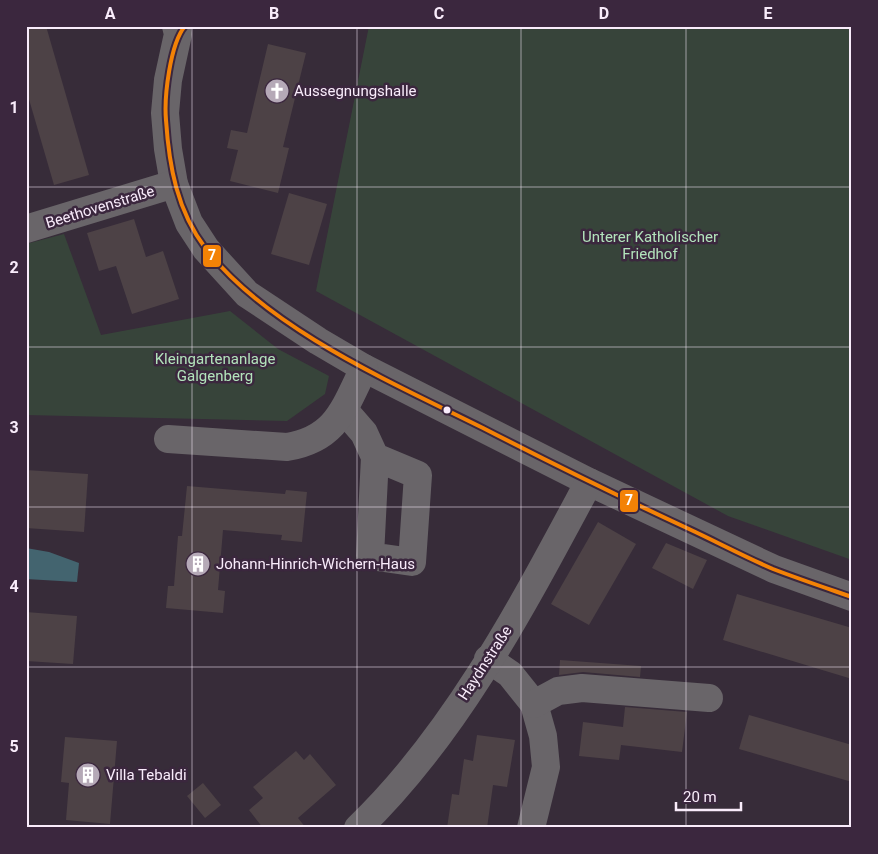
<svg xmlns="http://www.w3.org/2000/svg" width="878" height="854" viewBox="0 0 878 854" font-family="Roboto,sans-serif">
<rect width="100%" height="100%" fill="#372c39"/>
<g fill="#37443a">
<path d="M369,26H852V560L728,516L316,291Z"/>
<path d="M64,234L101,335L230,311L278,349L329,376L325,394L287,421L26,415V244Z"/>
</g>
<path fill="#43646f" d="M26,548L49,552L79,563L77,582L26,579Z"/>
<g fill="#4d4246">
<path d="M26,26H46L89,175L54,185L26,89Z"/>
<path d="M268,44L306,53L283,147L289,148L278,193L230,181L238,150L227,148L231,130L247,133Z"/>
<path d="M289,193L327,204L309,265L271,254Z"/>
<path d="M134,219L146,257L163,251L179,299L132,314L116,266L99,271L87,233Z"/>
<path d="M26,470L88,474L84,532L26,528Z"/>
<path d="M187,486L285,494L286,490L307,492L302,542L281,540L282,535L223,530L218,590L225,591L223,613L166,608L168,586H174L178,536H182Z"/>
<path d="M598,522L636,544L589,625L551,604Z"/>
<path d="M666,543L707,560L693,589L652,568Z"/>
<path d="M737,594L852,628V679L723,640Z"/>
<path d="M26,612L77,616L73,664L26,661Z"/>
<path d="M560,660L641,666L640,677L583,672L559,675Z"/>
<path d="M625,707L687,712L682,752L621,745L619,760L579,756L583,722L623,727Z"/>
<path d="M749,715L852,745V782L739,749Z"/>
<path d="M477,735L515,740L507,787L493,785L487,828H447L452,794L459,795L464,759L473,761Z"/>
<path d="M65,737L117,741L110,824L66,820L69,783L61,782Z"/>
<path d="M296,751L304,760L310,754L336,785L298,818L306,828H263L249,810L263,798L253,787Z"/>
<path d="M203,783L221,805L205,818L187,796Z"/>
</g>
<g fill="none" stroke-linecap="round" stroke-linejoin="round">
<g stroke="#696569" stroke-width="28">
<path d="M176,26L178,34L168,80L165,113L168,149L174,184L189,223L206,249L247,294L318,341L364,368L589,482L774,569L852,597"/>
<path d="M26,229L174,184"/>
<path d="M344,410L364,433L375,457L370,556L412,562L418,475L375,457"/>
<path d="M168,439L287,447C336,439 344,409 364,368"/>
<path d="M488,659L510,674L534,704L543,736L546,767L531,828"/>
<path d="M534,704L558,691L582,688L709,698"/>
<path d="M358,828C457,733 525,601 589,482"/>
</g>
<defs>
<path id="bus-1" d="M185,26C170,44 164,97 166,120C169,166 177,211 206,249C268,329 393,383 483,428C551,463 620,497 689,529C717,542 745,557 773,569C799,579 826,588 852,597"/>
</defs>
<use href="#bus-1" stroke="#3b273e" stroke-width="8"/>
<use href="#bus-1" stroke="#f38206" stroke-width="4"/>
</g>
<path fill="none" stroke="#f9ecfb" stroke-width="1" stroke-opacity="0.55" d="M192,26V828M357,26V828M521,26V828M686,26V828M26,187H852M26,347H852M26,507H852M26,667H852"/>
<defs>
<symbol id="church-disc" viewBox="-11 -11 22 22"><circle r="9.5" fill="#b5a9b7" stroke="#3b273e"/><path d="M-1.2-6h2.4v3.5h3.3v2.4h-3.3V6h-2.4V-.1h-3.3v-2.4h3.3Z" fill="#fff"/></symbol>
<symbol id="building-disc" viewBox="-11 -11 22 22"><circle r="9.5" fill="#b5a9b7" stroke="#3b273e"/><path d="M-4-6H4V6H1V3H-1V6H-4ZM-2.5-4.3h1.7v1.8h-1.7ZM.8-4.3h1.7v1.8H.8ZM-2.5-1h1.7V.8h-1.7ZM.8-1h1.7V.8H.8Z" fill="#fff"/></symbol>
</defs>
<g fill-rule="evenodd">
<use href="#church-disc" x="263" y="77" width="28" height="28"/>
<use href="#building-disc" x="184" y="550" width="28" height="28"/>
<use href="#building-disc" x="74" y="761" width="28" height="28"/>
</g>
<circle fill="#f9ecfb" stroke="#3b273e" stroke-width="2" cx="447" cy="410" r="4.5"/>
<g text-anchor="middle" stroke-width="5" stroke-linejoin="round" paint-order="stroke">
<g font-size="15" fill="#f9ecfb" stroke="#3b273e" text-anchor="start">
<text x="294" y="96">Aussegnungshalle</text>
<text x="216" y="569">Johann-Hinrich-Wichern-Haus</text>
<text x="106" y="780">Villa Tebaldi</text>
</g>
<g font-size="15" fill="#f9ecfb" stroke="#3b273e">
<text transform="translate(100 207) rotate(-17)" y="5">Beethovenstraße</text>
<text transform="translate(485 663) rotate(-57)" y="5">Haydnstraße</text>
</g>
<g font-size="15" fill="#b2e3bb" stroke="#3b273e">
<text x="650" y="242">Unterer Katholischer<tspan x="650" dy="17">Friedhof</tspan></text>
<text x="215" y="364">Kleingartenanlage<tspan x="215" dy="17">Galgenberg</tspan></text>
</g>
</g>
<g stroke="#3b273e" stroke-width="2">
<rect x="202" y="244" width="20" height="24" rx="5" fill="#f38206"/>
<rect x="619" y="489" width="20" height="24" rx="5" fill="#f38206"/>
</g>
<g font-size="14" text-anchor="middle" font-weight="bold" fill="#fff">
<text x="212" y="260">7</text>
<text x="629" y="505">7</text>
</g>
<rect width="878" height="854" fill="none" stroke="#3b273e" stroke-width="55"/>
<path d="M676 802v8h65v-8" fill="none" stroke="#f9ecfb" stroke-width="2.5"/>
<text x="683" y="802" font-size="15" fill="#f9ecfb" stroke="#3b273e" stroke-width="4" paint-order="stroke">20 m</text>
<rect x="28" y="28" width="822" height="798" fill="none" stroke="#f9ecfb" stroke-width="2"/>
<g font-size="16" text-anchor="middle" font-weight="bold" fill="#f9ecfb">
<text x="110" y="19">A</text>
<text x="274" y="19">B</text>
<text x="439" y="19">C</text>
<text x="604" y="19">D</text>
<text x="768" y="19">E</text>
<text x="14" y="113">1</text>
<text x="14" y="273">2</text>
<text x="14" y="433">3</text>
<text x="14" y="592">4</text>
<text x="14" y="752">5</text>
</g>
</svg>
